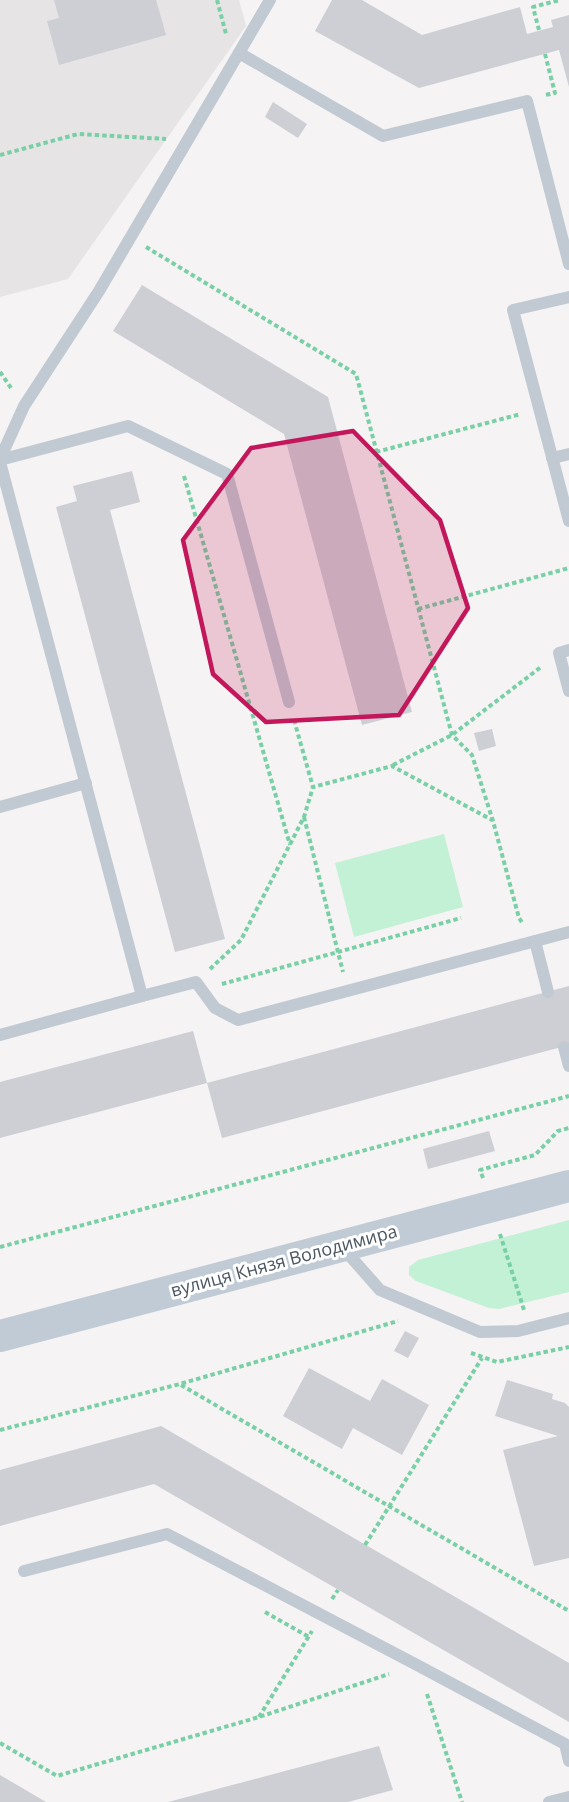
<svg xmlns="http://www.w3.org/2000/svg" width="569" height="1802" viewBox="0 0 569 1802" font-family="'Open Sans',sans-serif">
<rect width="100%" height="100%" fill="#f5f3f3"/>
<path fill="#e6e4e5" d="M0,0H239L246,26L68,279L0,297Z"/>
<g fill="#c3f1d5">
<path d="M444,834L463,907L354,937L335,863Z"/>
<path d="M569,1220V1292L499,1309L489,1308L416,1281L409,1275V1267L418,1260Z"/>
</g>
<g fill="#cdcfd5">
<path d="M54,0H156L166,35L59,65L47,21L59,18Z"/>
<path d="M332,0H362L422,35L520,7L527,34L553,27L551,20L569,15V87L559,50L419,88L315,31Z"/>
<path d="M273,102L307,124L298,138L265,117Z"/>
<path d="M142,285L328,397L412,712L362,725L284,434L113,331Z"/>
<path d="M132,471L140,502L110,510L225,939L175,952L56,507L77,501L73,486Z"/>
<path d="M492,729L496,746L479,751L474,733Z"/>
<path d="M569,986V1045L222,1138L207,1083Z"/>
<path d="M193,1031L207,1083L0,1138V1082Z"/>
<path d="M489,1131L495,1151L428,1169L423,1149Z"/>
<path d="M405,1331L419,1338L408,1358L394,1351Z"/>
<path d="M309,1368L370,1401L382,1379L429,1405L402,1455L353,1428L342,1449L283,1416Z"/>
<path d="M507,1380L553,1394L552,1399L565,1403L569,1407V1558L534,1566L503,1450L558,1436L495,1416Z"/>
<path d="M161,1426L569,1663V1722L154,1484L0,1526V1470Z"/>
<path d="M379,1746L393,1790L348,1802H168Z"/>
<path d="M0,1775L46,1802H0Z"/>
</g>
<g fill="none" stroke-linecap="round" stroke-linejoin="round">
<g stroke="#7ad0a6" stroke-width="4" stroke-dasharray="4.5 3" stroke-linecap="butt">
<path d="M217,0L226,34"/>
<path d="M539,30L533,7L560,0"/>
<path d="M545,54L555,93L545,95"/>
<path d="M0,155L78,134L166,139"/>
<path d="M146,247L356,374L452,735L472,755L493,821L519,918L523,924"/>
<path d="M0,372L11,388"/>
<path d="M376,452L521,414"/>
<path d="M184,476L290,845"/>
<path d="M418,609L569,568"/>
<path d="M294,720L313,787L392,766L492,820"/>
<path d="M393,765L452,735L541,667"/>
<path d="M304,817L343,972"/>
<path d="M210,969L241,940L304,817L313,787"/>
<path d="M222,984L461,918"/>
<path d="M483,1178L480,1170L535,1155L558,1131L569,1128"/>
<path d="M500,1234L524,1310"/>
<path d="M0,1247L569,1096"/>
<path d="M471,1353L497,1362L569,1347"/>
<path d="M181,1385L569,1611"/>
<path d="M0,1430L180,1384L398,1321"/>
<path d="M365,1545L482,1358"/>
<path d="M332,1599L338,1590"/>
<path d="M265,1612L309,1637"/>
<path d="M427,1694L462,1802"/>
<path d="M259,1717L312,1631"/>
<path d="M0,1743L57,1776L259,1717L389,1674"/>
</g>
<g stroke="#c1cad2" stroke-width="12">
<path d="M239,53L383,136L527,101L569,264"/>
<path d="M569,297L513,310L569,521"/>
<path d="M552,458L569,454"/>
<path d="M0,459L24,406L99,291L270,0"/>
<path d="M0,460L128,426L227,474L289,702"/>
<path d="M0,462L142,996L0,1035"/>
<path d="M569,650L559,653L569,691"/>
<path d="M0,807L86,783"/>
<path d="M535,941L548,992"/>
<path d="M142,996L196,982L215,1008L238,1020L569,932"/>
<path d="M564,1047L569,1066"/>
<path d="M342,1247L380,1290L480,1332L518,1331L569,1318"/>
<path d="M24,1571L167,1534L417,1665L565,1744L569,1761"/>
<path d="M549,1802L569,1797"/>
</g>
<path stroke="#c1cbd6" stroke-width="32" d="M0,1336L569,1186"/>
</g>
<path fill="#c2185b" fill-opacity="0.2" stroke="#c2185b" stroke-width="4.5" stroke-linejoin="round" d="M353,431L440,520L468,608L399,715L266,722L213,674L183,540L251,448Z"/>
<g text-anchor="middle" stroke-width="6" stroke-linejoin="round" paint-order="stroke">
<g font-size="18" fill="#4a5661" stroke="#fff">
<text transform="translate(284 1261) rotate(-15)" y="6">вулиця Князя Володимира</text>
</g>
</g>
</svg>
